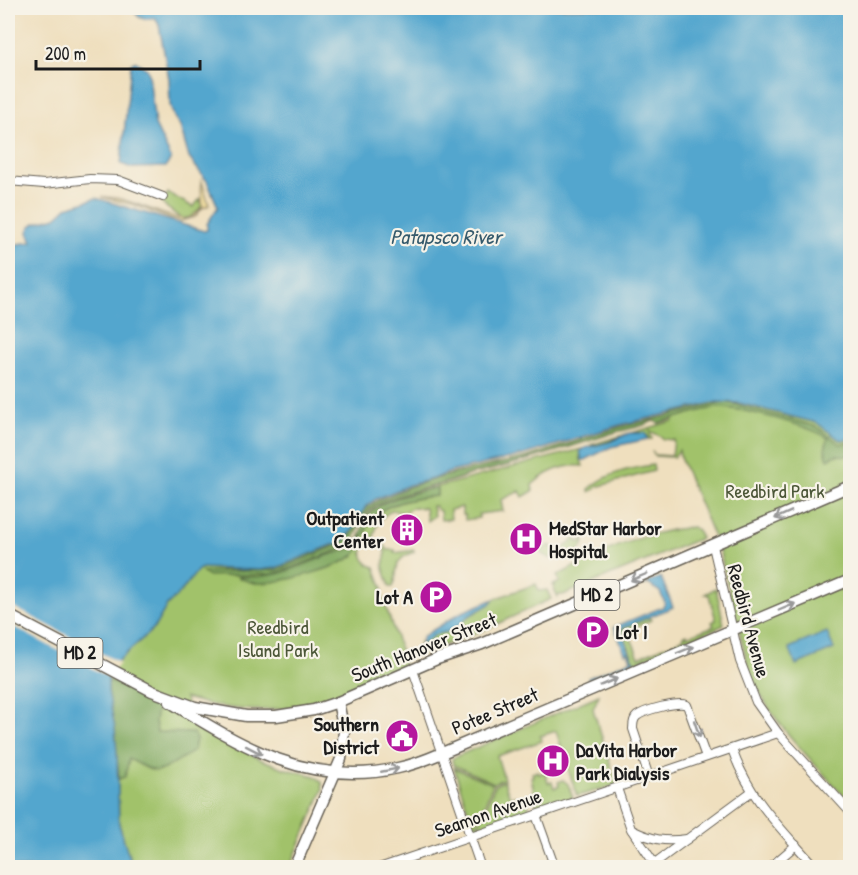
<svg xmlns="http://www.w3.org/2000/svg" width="858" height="875" viewBox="0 0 858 875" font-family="'Patrick Hand',sans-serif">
<rect width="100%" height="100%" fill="#f7f3e8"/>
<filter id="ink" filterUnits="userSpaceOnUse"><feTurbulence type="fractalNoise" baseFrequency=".0167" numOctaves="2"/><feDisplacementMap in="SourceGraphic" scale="12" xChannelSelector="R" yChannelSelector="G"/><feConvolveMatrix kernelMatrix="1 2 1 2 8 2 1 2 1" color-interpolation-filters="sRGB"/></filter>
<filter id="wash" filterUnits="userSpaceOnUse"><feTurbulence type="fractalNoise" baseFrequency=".008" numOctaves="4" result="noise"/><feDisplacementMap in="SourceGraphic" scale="24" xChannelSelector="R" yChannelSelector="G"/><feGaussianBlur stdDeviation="1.35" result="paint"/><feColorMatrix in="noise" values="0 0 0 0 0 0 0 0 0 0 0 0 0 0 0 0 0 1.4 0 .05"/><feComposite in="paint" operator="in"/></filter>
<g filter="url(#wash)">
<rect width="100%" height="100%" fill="#efdfbe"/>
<g fill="#a1c26a" stroke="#5e6f43" stroke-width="1.5">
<path d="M168,193L193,207L200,199L202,206L192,217L182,219L162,204Z"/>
<path d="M717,402L739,403L817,423L840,440L850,439V803C814,761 769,723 749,670L719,549L681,460L679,450L674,457L655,456L652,451L655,455L672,456L674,440L663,439L662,437L650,431L652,439H648V436C629,425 609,448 590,445L673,421L672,413Z"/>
<path d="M582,449L580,457L583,466C563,464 546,472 532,485L533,491L523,497L520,491L501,500L503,511L479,514V518L465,520V515H462V507L450,510L451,519L441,520L440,511L436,509L435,506H432L434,516L427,521L425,508L413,507L403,513L392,510L379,520L374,535L375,542L365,546C359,554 365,565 375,567L383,589L381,592L404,661L401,669C321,705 274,724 185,698L195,723L260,759L283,768L315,776L322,782L323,790L290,867H132L119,824L117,753L108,680L111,670L118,661L154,628L166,607L184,588L197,570L202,568C214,569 227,570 239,569C262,566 331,552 345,537L358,551C362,542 363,533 368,524C379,503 416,498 437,496V487Z"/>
<path d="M653,465L654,471L596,487V489L589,492V489C607,473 630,468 653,465Z"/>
<path d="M580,526L585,529C585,535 585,544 581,549C571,561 551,563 540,552L550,545L557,553L577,537V542H582L583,532H579L577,534L575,531Z"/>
<path d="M692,527L697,530L701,538L563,595H559L558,597L553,587L555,586L553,585L560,582L557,576C600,552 643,532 692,527Z"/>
<path d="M382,542L388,550H395V553L414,550V552C390,560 400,572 393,587H390L383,566L386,553L381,544Z"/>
<path d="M536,584L539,591L547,590L551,599L482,631L418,655L420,642L422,645L436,634L447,632L459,625L467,617L490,604L494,599Z"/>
<path d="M716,588L724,625L685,642L683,636L687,634L688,636L714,626L712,622L716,620L709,595L705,594Z"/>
<path d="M649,617L651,620L628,631L639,657L682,639L683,642L636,662L633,659L622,629Z"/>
<path d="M599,695L593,709L617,785L577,796L556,731L540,736L542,741L497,756L504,779L494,783L453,765L452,759L455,757Z"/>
<path d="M454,768L493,784L475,828L473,826Z"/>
<path d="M538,771L539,774L545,772L548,783L552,782L554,788L559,786L558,782L563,780L568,784L573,798L538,809C533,799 534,788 531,777L533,776L532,773Z"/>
<path d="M504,781L510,797L515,796L516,799L511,801L512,804L527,801L531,812L477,829L495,785Z"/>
</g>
<g fill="#80a85e" stroke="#4e623d" stroke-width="1.5">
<path d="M727,402L817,427L840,444L850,442V456L836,455L828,459L825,449L828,438C809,426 740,407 717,408C698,410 677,418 659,423L653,421C641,428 626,429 613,433C565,449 518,464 468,475C444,486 382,494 367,513C360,522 357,534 352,543L349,546L283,571L273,574L207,576L202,572L277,570L343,543L352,533L366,508L377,501L409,487L452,474L528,457L620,427Z"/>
<path d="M437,487V496C413,498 368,504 366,534L362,536C361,540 362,546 359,550C348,567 276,585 255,583C249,582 243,579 237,577C278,578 291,570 326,556C334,553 346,552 353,547C362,541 362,523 369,514C381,499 419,492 437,487Z"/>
<path d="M108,680L158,704L155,721L157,732L193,733L196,739L194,750C187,756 180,759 173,764C154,778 147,767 129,759L125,777L119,779C117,746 107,712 108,680Z"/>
</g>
<path fill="#eeda9e" stroke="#857b5d" stroke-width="1.5" d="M201,179L209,205L202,208L195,217L181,221L171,219L135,205L102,197C130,195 169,222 188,218C195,216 198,211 202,206Z"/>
<g fill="#53a6ce" stroke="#386175" stroke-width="1.5">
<path d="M131,8H850V439L840,440L817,423L739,403L717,402L620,425L527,454L450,472L432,479L409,485L376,499L366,506L352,531L342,541L276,568L260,570L202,568L198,570L184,588L166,607L154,628L118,661L111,670L108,680V691L115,728L117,753L119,824L132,867L8,868V270L13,247L17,244L32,242L28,232L30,227L35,223L56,217L67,207L96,198L204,231L207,230V224L218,207L207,181L189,158L180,126L174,117L170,105L169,79L159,25L155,18L145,19L139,17Z"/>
<path d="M135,61L147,69L149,74L155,125L171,158L166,167L132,168L121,164L131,64Z"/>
<path d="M629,433H645L648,439L611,447L585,460H582L580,451L585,448L610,442Z"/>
<path d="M661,577L673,607L620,629L634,662L589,681L588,678L631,660L628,652L625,653L614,627L663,607L665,603L660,592L648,584L640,586Z"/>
<path d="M494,599L490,604L467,617L459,625L447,632L436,634L421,645L422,637L460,613Z"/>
<path d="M827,632L834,649L796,665L789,648Z"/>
</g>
<path fill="#efdfbe" d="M8,604L120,663L114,671L112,679L8,624Z"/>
</g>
<g filter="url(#ink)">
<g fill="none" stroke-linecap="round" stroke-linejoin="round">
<defs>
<g id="minor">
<path d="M8,181L44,184L90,179L118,180L163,197"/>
<path d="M713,546L740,661L756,702L778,733L850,812"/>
<path d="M413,670L481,868"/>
<path d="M732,749C749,799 782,829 816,868"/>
<path d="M649,777L633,729C633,725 633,719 637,716C645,710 678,701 687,705L706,757"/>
<path d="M617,788L631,829L654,863"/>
<path d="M536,815L555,868"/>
<path d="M632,830C653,840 664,842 687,839"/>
<path d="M379,868L778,733"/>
<path d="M648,868L751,792"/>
<path d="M769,868L796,845"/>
</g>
<g id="major">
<path d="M8,615L152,691L195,707L246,716H276L314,710L338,702L437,659L482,644L850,486"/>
<path d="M170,702C243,747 310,788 398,768C413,765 428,759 442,753L850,580"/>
<path d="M294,868L341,759L344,731L338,702"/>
</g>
</defs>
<use href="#minor" stroke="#666055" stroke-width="10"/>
<use href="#major" stroke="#666055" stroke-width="13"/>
<use href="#minor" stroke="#fff" stroke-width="8"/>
<use href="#major" stroke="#fff" stroke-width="10"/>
</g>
<defs><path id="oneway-shaft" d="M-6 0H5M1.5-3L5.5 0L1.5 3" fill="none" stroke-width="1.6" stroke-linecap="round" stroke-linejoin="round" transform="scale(1.5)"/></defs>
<g stroke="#999">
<use href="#oneway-shaft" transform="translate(783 515) rotate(156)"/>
<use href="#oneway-shaft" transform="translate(639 577) rotate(157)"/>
<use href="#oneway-shaft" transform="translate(787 607) rotate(-23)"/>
<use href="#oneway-shaft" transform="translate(685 650) rotate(-22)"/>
<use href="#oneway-shaft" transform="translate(609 682) rotate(-23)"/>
<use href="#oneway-shaft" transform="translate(697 729) rotate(71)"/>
<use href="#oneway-shaft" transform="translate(254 750) rotate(27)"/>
<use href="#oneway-shaft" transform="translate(390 770) rotate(-11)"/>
</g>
</g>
<defs>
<symbol id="building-disc" viewBox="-11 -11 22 22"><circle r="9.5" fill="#b5179e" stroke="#f7f3e8"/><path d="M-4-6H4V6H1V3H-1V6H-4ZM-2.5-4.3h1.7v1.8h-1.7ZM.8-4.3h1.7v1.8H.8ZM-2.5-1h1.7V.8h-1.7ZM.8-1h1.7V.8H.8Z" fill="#fff"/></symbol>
<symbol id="hospital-disc" viewBox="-11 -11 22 22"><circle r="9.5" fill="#b5179e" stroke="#f7f3e8"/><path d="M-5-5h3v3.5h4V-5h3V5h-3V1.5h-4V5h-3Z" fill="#fff"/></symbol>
<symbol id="parking-disc" viewBox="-11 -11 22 22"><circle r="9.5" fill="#b5179e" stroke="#f7f3e8"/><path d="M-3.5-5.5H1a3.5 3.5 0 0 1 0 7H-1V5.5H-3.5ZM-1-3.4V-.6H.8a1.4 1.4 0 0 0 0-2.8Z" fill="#fff"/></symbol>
<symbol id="civic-disc" viewBox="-11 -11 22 22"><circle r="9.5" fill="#b5179e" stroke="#f7f3e8"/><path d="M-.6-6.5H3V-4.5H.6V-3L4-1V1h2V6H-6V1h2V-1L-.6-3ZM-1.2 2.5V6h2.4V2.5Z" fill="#fff"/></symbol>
</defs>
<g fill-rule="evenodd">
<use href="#building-disc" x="388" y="511" width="38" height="38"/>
<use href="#hospital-disc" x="507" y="520" width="38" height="38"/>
<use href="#parking-disc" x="417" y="578" width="38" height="38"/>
<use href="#parking-disc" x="574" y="613" width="38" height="38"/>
<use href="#civic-disc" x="383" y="717" width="38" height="38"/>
<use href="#hospital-disc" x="534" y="742" width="38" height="38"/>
</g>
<g text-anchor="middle" stroke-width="4.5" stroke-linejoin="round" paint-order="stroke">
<g fill="#f7f3e8" stroke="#5e5c59" stroke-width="1.5">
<rect x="574.5" y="580" width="45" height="30" rx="4.5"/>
<rect x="57.5" y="638" width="45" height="30" rx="4.5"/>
</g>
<g font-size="18" font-weight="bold" fill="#1c1c1c">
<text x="597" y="601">MD 2</text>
<text x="80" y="659">MD 2</text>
</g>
<g font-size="20" fill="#4b5637" stroke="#f7f3e8">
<text x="775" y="498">Reedbird Park</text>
<text x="278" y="634">Reedbird<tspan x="278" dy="23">Island Park</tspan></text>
</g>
<g font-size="20" font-weight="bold" fill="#1c1c1c" stroke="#f7f3e8" text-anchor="end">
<text x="384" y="525">Outpatient<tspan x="384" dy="23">Center</tspan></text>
<text x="549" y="535" text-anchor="start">MedStar Harbor<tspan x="549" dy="23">Hospital</tspan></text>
<text x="413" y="604">Lot A</text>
<text x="616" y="639" text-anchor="start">Lot I</text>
<text x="379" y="731">Southern<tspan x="379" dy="23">District</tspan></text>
<text x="576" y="757" text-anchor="start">DaVita Harbor<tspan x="576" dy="23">Park Dialysis</tspan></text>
</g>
<g font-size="20" fill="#1c1c1c" stroke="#f7f3e8">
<text transform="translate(749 621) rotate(75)" y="7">Reedbird Avenue</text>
<text transform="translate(424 647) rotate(-22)" y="7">South Hanover Street</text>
<text transform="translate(495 711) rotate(-23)" y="7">Potee Street</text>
<text transform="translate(488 813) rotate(-19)" y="7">Seamon Avenue</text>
</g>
<g font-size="21" font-style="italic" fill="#355a6c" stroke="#f7f3e8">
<text x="446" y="244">Patapsco River</text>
</g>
</g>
<rect width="858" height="875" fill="none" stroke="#f7f3e8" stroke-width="30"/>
<path d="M36 60v9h164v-9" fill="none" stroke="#1c1c1c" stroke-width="3"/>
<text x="45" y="60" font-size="18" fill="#1c1c1c" stroke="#f7f3e8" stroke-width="4.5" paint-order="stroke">200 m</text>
</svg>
